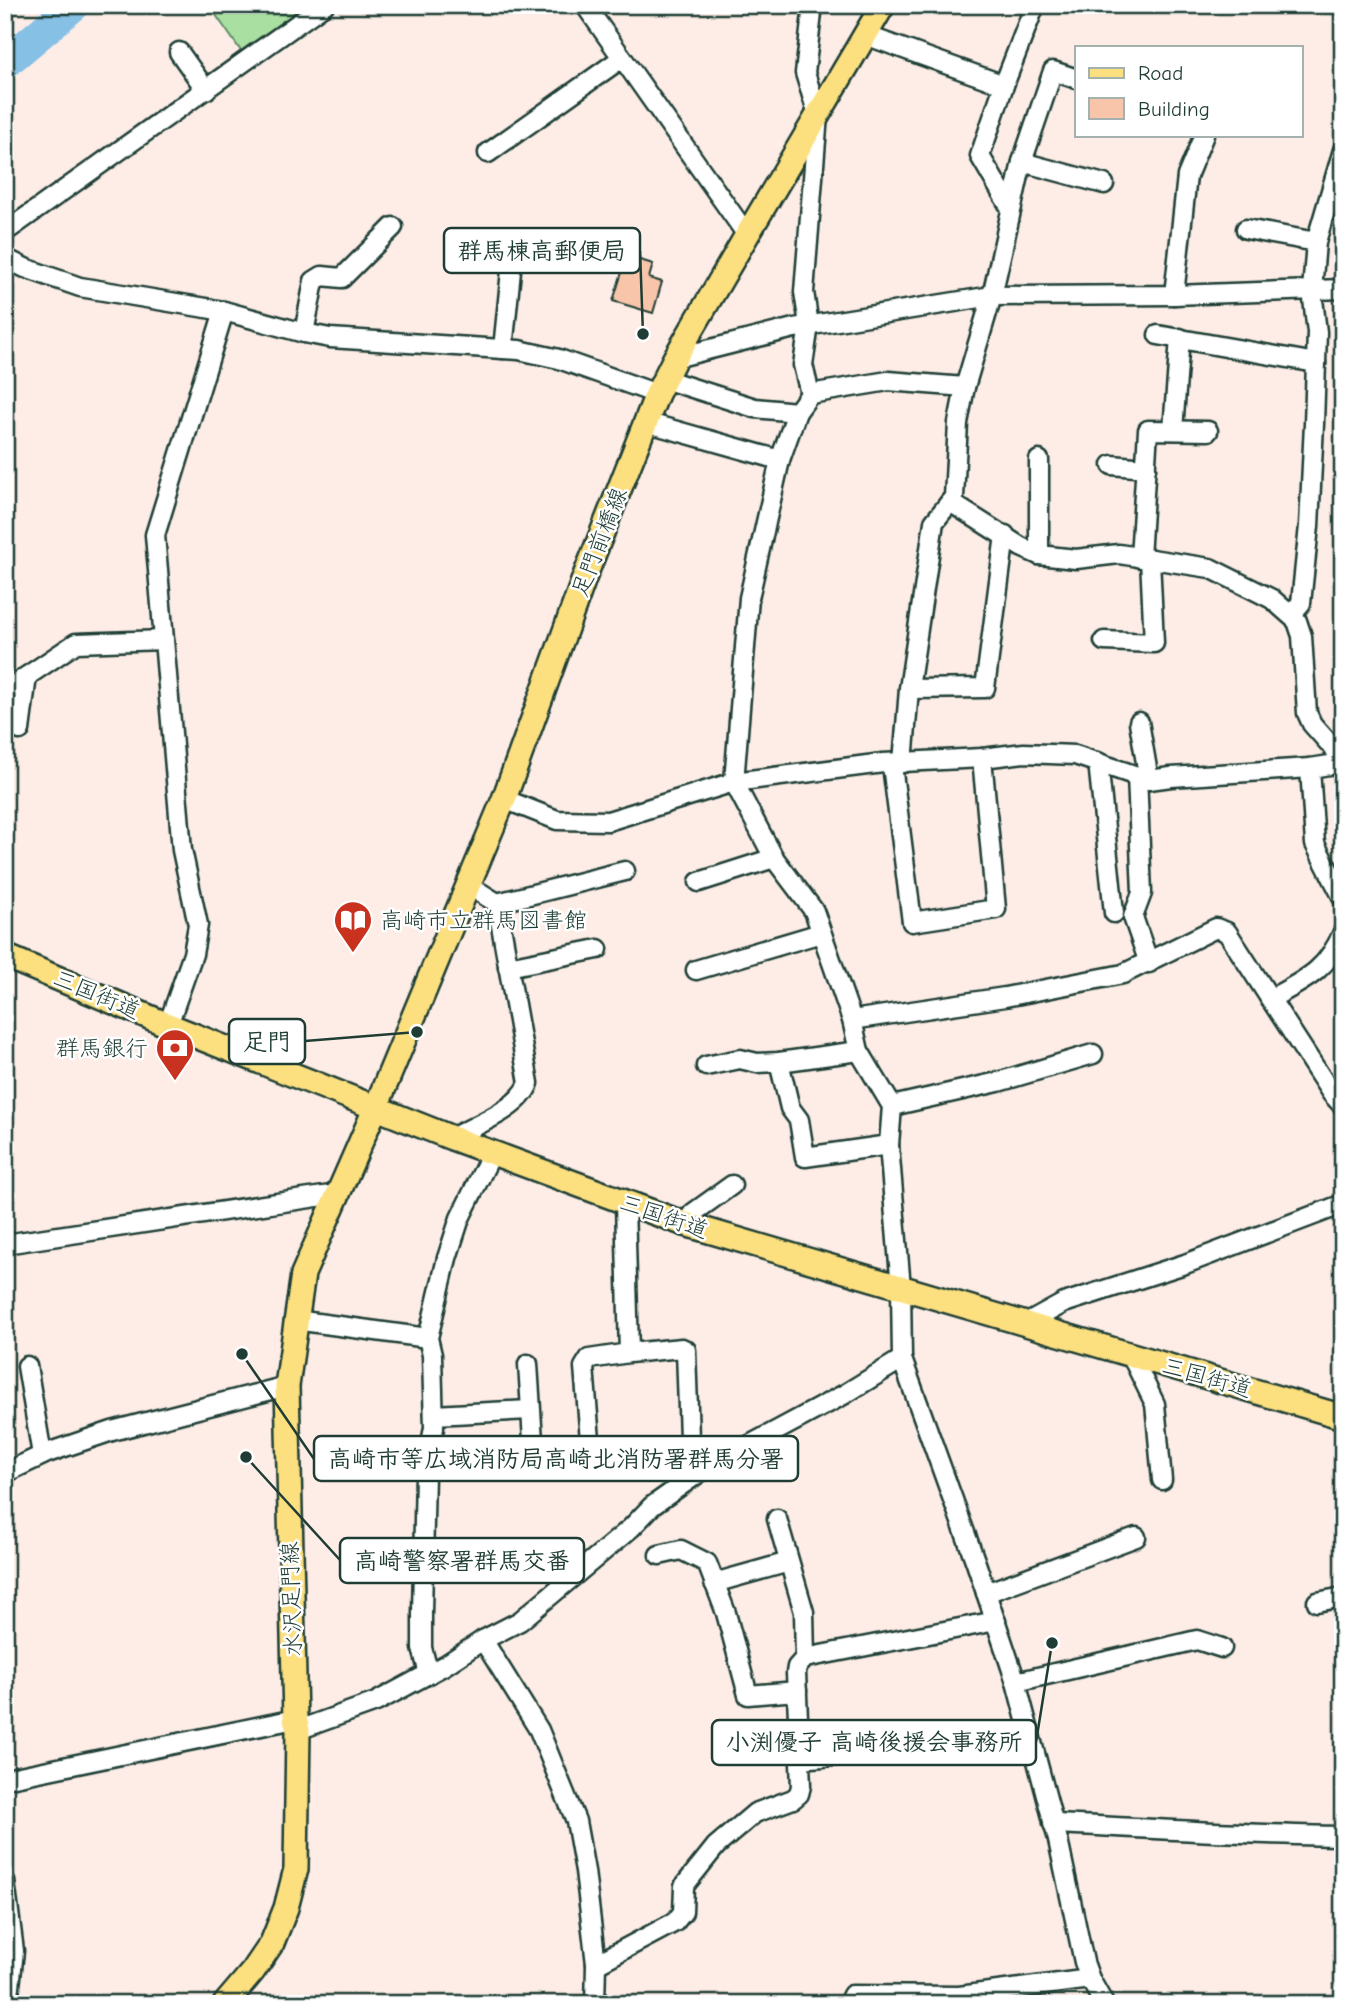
<svg xmlns="http://www.w3.org/2000/svg" width="1348" height="2009" viewBox="0 0 1348 2009" font-family="'Comic Neue','Klee One',sans-serif">
<rect width="100%" height="100%" fill="#fdede6"/>
<filter id="ink" filterUnits="userSpaceOnUse"><feTurbulence type="fractalNoise" baseFrequency=".0143" numOctaves="2"/><feDisplacementMap in="SourceGraphic" scale="14" xChannelSelector="R" yChannelSelector="G"/><feConvolveMatrix kernelMatrix="1 2 1 2 8 2 1 2 1" color-interpolation-filters="sRGB"/></filter>
<g filter="url(#ink)">
<path fill="#a9dfa1" stroke="#648e6a" stroke-width="2" d="M209,5H306L241,51Z"/>
<g fill="none" stroke-linecap="round" stroke-linejoin="round">
<path stroke="#86c0e5" stroke-width="32" d="M5,63L74,5"/>
</g>
<path fill="#f8c4aa" stroke="#1f3d34" stroke-width="2" d="M627,256L653,264L649,278L662,282L653,313L613,301Z"/>
<g fill="none" stroke-linecap="round" stroke-linejoin="round">
<defs>
<g id="minor">
<path d="M585,5L747,235"/>
<path d="M813,5L805,73L818,115L804,292L809,325L803,365L810,394L797,412L780,460L749,598L734,782L774,858L814,911L852,1020L859,1051L892,1106L889,1145L901,1288L902,1359L976,1563L1016,1682L1058,1840L1084,1962L1090,1979L1104,2004"/>
<path d="M865,35L1004,85"/>
<path d="M179,52L206,90"/>
<path d="M488,153L622,58"/>
<path d="M1022,162L1104,184"/>
<path d="M1011,209L980,156L1004,85L1035,5"/>
<path d="M1246,229L1316,242"/>
<path d="M5,232L324,5"/>
<path d="M5,258L25,268L80,287L224,311L304,333L330,338L519,350L559,359L657,394"/>
<path d="M1174,295L1187,176L1204,135"/>
<path d="M304,333L314,281L322,276L342,278L393,227"/>
<path d="M1158,335L1316,363"/>
<path d="M503,349L512,261"/>
<path d="M675,358L794,328L992,296L1174,295L1343,289"/>
<path d="M664,379L755,408L797,412"/>
<path d="M810,394L888,381L965,387"/>
<path d="M645,422L780,460"/>
<path d="M1173,430L1180,338"/>
<path d="M1112,465L1146,468"/>
<path d="M950,502L1021,547L1039,555L1076,559L1119,554L1210,568L1272,599L1297,621L1302,636L1307,713L1312,724L1343,759"/>
<path d="M1039,555V460"/>
<path d="M1140,558L1148,430L1208,431"/>
<path d="M1291,615L1301,603L1309,526L1314,424L1317,332L1312,291L1316,242L1343,150"/>
<path d="M1104,641L1154,643L1150,559"/>
<path d="M909,689L985,688L1005,535"/>
<path d="M5,691L76,643L164,640"/>
<path d="M1139,722L1149,780"/>
<path d="M20,730L27,676"/>
<path d="M1098,762L1114,913"/>
<path d="M903,763L909,689L934,522L954,497L958,423L965,387L992,296L1022,162L1053,71L1077,79"/>
<path d="M892,765L912,922L996,909L982,758"/>
<path d="M1310,768L1315,844L1343,898"/>
<path d="M1137,776L1142,893L1133,917L1149,963"/>
<path d="M504,799L557,820L608,821L734,782L883,763L982,758L1024,753L1075,755L1149,780L1171,777L1310,768L1343,763"/>
<path d="M699,882L774,858"/>
<path d="M497,903L625,871"/>
<path d="M508,967L598,949"/>
<path d="M696,970L821,933"/>
<path d="M1270,999C1305,980 1327,971 1343,932"/>
<path d="M852,1020L1005,997L1123,974L1216,928L1227,932L1332,1094L1343,1106"/>
<path d="M168,1025L193,954L198,925L182,850L155,535L224,311"/>
<path d="M779,1062L790,1108L799,1120L805,1157L889,1145"/>
<path d="M706,1066L740,1059L757,1063L779,1062L859,1051"/>
<path d="M892,1106L998,1082L1093,1054"/>
<path d="M452,1138C475,1125 520,1109 529,1083L497,903L468,885"/>
<path d="M625,1203L629,1353L682,1348L686,1350L689,1438L683,1448L600,1457L591,1452L584,1367L589,1359L629,1353"/>
<path d="M685,1224L693,1213L732,1185"/>
<path d="M5,1244L337,1194"/>
<path d="M295,1320L428,1338"/>
<path d="M1026,1324L1064,1303L1185,1264L1343,1204"/>
<path d="M1131,1355L1155,1404L1162,1480"/>
<path d="M528,1364L534,1456"/>
<path d="M27,1366L42,1455"/>
<path d="M434,1415L530,1410"/>
<path d="M5,1473L47,1453L112,1431L287,1386"/>
<path d="M777,1519L804,1612L805,1658"/>
<path d="M659,1555L681,1550L707,1563L726,1613L748,1695L797,1691"/>
<path d="M714,1583L789,1562"/>
<path d="M986,1593L1136,1537"/>
<path d="M1317,1602L1343,1597"/>
<path d="M483,1640L539,1730L576,1821L585,1871L596,1964L595,2004"/>
<path d="M429,1674L422,1648V1613L425,1473L434,1428L432,1355L428,1338L447,1258L460,1218L492,1153"/>
<path d="M1016,1682L1197,1640L1222,1648"/>
<path d="M298,1730L376,1702L445,1665L483,1640L520,1621L631,1528L652,1506L703,1470L845,1394L902,1359"/>
<path d="M800,1759L1030,1739"/>
<path d="M5,1779L295,1719"/>
<path d="M1053,1824C1150,1828 1246,1835 1343,1836"/>
<path d="M5,1881L14,1951L8,2004"/>
<path d="M596,1964L675,1922L683,1912L684,1886L716,1846L755,1813L793,1799L799,1794L801,1786L796,1673L797,1667L805,1658L996,1621"/>
<path d="M848,2004L852,1995L959,1996L1090,1979"/>
</g>
<g id="major">
<path d="M5,956L168,1025L452,1138L685,1224L1343,1417"/>
<path d="M225,2004L253,1971L272,1943L286,1908L296,1869L298,1730L295,1719L287,1386L303,1274L376,1107L504,799L585,576L657,394L675,358L747,235L883,5"/>
</g>
</defs>
<use href="#minor" stroke="#1f3d34" stroke-width="23"/>
<use href="#major" stroke="#1f3d34" stroke-width="28"/>
<use href="#minor" stroke="#fff" stroke-width="18"/>
<use href="#major" stroke="#fce080" stroke-width="23"/>
</g>
</g>
<defs>
<symbol id="library-pin" viewBox="-11 -11 22 30"><path d="M0 17L-7.5 6A9.5 9.5 0 1 1 7.5 6Z" fill="#c8321e" stroke="#fff"/><path d="M-6-4Q-3-5.5-.7-3.5V5Q-3 3-6 4ZM6-4Q3-5.5 .7-3.5V5Q3 3 6 4Z" fill="#fff"/></symbol>
<symbol id="bank-pin" viewBox="-11 -11 22 30"><path d="M0 17L-7.5 6A9.5 9.5 0 1 1 7.5 6Z" fill="#c8321e" stroke="#fff"/><path d="M-6-4H6V4H-6ZM0-2.3a2.3 2.3 0 1 0 0 4.6a2.3 2.3 0 1 0 0-4.6Z" fill="#fff"/></symbol>
</defs>
<g fill-rule="evenodd">
<use href="#library-pin" x="331" y="898" width="44" height="60"/>
<use href="#bank-pin" x="153" y="1026" width="44" height="60"/>
</g>
<g text-anchor="middle" stroke-width="5" stroke-linejoin="round" paint-order="stroke">
<g font-size="23" fill="#1f3d34" stroke="#fff">
<text transform="translate(599 542) rotate(-69)" y="8">足門前橋線</text>
<text transform="translate(97 994) rotate(23)" y="8">三国街道</text>
<text transform="translate(664 1216) rotate(19)" y="8">三国街道</text>
<text transform="translate(1207 1377) rotate(16)" y="8">三国街道</text>
<text transform="translate(291 1599) rotate(-92)" y="8">水沢足門線</text>
</g>
<g font-size="23" fill="#1f3d34" stroke="#fff" text-anchor="start">
<text x="380" y="928">高崎市立群馬図書館</text>
<text x="148" y="1056" text-anchor="end">群馬銀行</text>
</g>
</g>
<path fill="none" stroke="#1f3d34" stroke-width="2.5" d="M643 334L640 251M417 1032L305 1041M242 1354L314 1459M246 1457L340 1560M1052 1643L1036 1742"/>
<g fill="#1f3d34" stroke="#fff" stroke-width="2.5">
<circle cx="643" cy="334" r="7"/>
<circle cx="417" cy="1032" r="7"/>
<circle cx="242" cy="1354" r="7"/>
<circle cx="246" cy="1457" r="7"/>
<circle cx="1052" cy="1643" r="7"/>
</g>
<g fill="#fff" stroke="#1f3d34" stroke-width="2.5">
<rect x="444" y="228" width="196" height="45" rx="7"/>
<rect x="229" y="1019" width="76" height="45" rx="7"/>
<rect x="314" y="1436" width="484" height="45" rx="7"/>
<rect x="340" y="1538" width="244" height="45" rx="7"/>
<rect x="712" y="1720" width="324" height="45" rx="7"/>
</g>
<g font-size="24" text-anchor="middle" font-weight="bold" fill="#1f3d34">
<text x="542" y="259">群馬棟高郵便局</text>
<text x="267" y="1050">足門</text>
<text x="556" y="1467">高崎市等広域消防局高崎北消防署群馬分署</text>
<text x="462" y="1569">高崎警察署群馬交番</text>
<text x="874" y="1750">小渕優子 高崎後援会事務所</text>
</g>
<rect width="1348" height="2009" fill="none" stroke="#fff" stroke-width="28"/>
<rect x="14" y="14" width="1320" height="1981" fill="none" stroke="#1f3d34" stroke-width="2.5" filter="url(#ink)"/>
<rect x="1075" y="46" width="228" height="91" fill="#ffffff" stroke="#a5b1ae" stroke-width="2"/>
<rect x="1089" y="68" width="35" height="10" fill="#fce080" stroke="#a5b1ae" stroke-width="2"/>
<text x="1138" y="80" font-size="21" fill="#1f3d34">Road</text>
<rect x="1089" y="98" width="35" height="21" fill="#f8c4aa" stroke="#a5b1ae" stroke-width="2"/>
<text x="1138" y="116" font-size="21" fill="#1f3d34">Building</text>
</svg>
